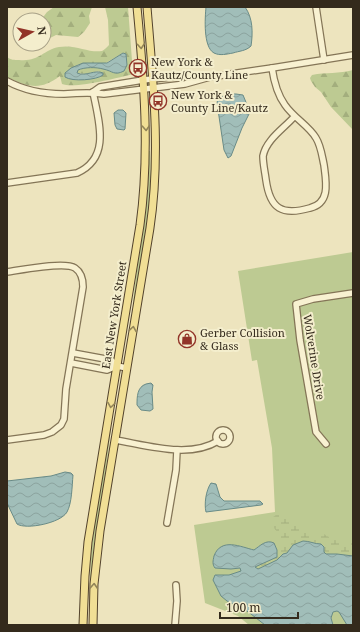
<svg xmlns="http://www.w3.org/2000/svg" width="360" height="632" viewBox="0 0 360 632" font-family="'Noto Serif',serif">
<defs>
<pattern id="forest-firs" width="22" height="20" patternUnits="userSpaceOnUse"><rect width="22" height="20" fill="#bdca92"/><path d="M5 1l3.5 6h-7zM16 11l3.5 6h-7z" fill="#a3ae7d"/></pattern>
<pattern id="wetland-marsh" width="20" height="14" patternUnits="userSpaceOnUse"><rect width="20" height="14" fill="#bdca92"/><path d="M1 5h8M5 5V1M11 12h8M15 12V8" fill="none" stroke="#a3ae7d"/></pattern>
<pattern id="water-waves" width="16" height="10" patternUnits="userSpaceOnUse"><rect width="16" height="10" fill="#a1beb9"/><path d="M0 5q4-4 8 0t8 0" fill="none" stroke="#8ba39e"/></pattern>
</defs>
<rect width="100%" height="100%" fill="#ede4be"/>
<g fill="#bdca92">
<path d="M149,151H150L151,187L149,212L134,304L133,303C138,253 149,202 149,151Z"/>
<path d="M353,252V625H249L238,616L205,603L194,525L275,512L272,448L257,360L252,361L238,271Z"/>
<path d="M110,427H111C106,478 96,528 91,579H90L92,539Z"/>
</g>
<g fill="url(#forest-firs)" fill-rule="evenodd">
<path d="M54,7H92L89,16L90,23L84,32L78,37L56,35L44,41V20H41L47,12Z"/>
<path d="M105,7H128L133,74C117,78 75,89 62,84L60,76C40,91 28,87 7,77V57C11,60 14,60 19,60C39,62 43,50 59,47C75,44 88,53 102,51C104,50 107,47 109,45L108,20ZM123,53L126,54L127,65L111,72C102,66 88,66 78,70L77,73L85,74L99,71L101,77L75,80L77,65L89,63L104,64Z"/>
<path d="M353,70V130L331,107L321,92L315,87L311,81L310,78L312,75C326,72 339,74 353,70Z"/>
</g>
<path fill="url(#wetland-marsh)" d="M278,514L298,521L306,530L311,531H319L334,540L353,542V556L337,554H326L324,552L323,545L310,541L293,545L287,553L283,554C278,561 264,569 256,568V566L274,559L277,555V550L279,548C280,543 277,538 278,533L270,523L273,517Z"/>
<g fill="url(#water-waves)" stroke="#698b87">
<path d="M206,7H245C253,18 253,33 251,46C246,51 239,51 233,53C227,54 220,56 214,53C203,47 205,18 206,7Z"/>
<path d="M123,53L126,54L127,65L124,71C114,76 113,71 103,69C96,67 85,67 78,70L77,73C86,77 95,69 103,73V75C97,80 72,82 65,77V73L71,68L83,63H107Z"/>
<path d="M229,94H236L243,95L250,112L242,128L231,156L228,158L224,150L217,103L218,98Z"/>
<path d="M118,110H123L126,113L125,129L124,130L117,129L115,125L114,113Z"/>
<path d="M146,384L151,383L153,385L152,392L153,409L150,411L141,410L137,405C137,397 137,387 146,384Z"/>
<path d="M65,472L71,473L73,475C72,486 72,503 67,512C61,523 26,530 17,524L7,503V481L51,476Z"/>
<path d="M211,483L216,484L220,497L224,501H260L263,504L261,505L206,512C204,504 206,490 211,483Z"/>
<path d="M303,541C310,541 314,544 321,544L324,547V552L326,554H337L353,556V625H347L339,612L337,611L333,612L331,618L333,625H265L251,614L244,609L227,601L221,596L213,580L215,575H229L241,571L240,568L231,569L215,568C212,564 213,561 214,556C221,537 241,547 254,550C260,546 266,539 274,543L277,550V557L255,567L258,569L277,560L283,554L287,553L293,545Z"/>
</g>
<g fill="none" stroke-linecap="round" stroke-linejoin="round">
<defs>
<g id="minor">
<path d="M316,7L324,60"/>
<path d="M272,68C274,82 277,94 285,105C294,118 309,126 316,138C321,146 322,156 324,165C326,181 331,203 310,208C282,216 270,209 266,180C265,172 263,164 263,156C266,140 283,129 294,117"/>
<path d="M7,81C25,91 43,94 64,94C77,93 90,92 104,94L185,84L210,77L272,68L353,55"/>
<path d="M93,92L100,87L143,80L180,76L204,77"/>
<path d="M7,183L77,173C111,158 99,122 93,92"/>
<path d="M7,272C21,270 65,261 75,268C81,272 83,280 83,287L66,389L64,419L61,425L52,432L44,435L7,440"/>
<path d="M73,353L111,360L117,366"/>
<path d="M71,363L107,370L117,366L127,368"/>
<circle cx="223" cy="437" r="7"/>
<path d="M115,440C146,445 189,459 218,441"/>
<path d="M326,444L316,432L300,340L296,304L313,299L353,293"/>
<path d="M167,523L176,470L177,450"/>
<path d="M175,625L177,601L176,585"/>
</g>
<g id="major">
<path d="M83,625L85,576L88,542L140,225C150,152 144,80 137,7"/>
<path d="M93,625L94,584L100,531L150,228C161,154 153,81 147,7"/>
</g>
</defs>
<use href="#minor" stroke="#847557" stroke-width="8"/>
<use href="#major" stroke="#52422c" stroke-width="9"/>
<use href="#minor" stroke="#f8f1d1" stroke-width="5.5"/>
<use href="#major" stroke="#f1df95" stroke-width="7"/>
</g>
<defs><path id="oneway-chevron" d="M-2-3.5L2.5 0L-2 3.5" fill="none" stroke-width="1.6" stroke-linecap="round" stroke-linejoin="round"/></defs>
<g stroke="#928458">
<use href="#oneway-chevron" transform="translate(141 46) rotate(86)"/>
<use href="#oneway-chevron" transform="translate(146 128) rotate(87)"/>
<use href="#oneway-chevron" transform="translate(133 329) rotate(-81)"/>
<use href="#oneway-chevron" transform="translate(111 405) rotate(99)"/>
<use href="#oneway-chevron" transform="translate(94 586) rotate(-87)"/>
</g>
<defs>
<symbol id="bus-ring" viewBox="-11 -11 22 22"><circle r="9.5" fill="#f4eecd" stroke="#923428" stroke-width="1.5"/><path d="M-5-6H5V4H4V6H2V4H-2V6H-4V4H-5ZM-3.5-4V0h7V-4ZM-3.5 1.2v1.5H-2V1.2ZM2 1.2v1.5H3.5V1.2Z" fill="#923428"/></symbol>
<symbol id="shop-ring" viewBox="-11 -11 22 22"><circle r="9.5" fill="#f4eecd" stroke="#923428" stroke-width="1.5"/><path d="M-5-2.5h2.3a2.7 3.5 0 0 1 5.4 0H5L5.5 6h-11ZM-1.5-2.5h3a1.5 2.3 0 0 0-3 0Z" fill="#923428"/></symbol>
</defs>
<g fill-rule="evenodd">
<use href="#bus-ring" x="128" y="58" width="20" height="20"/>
<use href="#bus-ring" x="148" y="91" width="20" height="20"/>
<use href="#shop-ring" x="177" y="329" width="20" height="20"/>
</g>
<g text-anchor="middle" stroke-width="4" stroke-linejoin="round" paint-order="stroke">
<g font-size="11" fill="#342a1c" stroke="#f4eecd" text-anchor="start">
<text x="151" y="66">New York &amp;<tspan x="151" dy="13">Kautz/County Line</tspan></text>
<text x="171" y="99">New York &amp;<tspan x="171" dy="13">County Line/Kautz</tspan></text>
<text x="200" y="337">Gerber Collision<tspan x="200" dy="13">&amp; Glass</tspan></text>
</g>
<g font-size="11" fill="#342a1c" stroke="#f4eecd">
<text transform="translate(114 315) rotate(-81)" y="4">East New York Street</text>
<text transform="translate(314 357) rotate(81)" y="4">Wolverine Drive</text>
</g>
</g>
<rect width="360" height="632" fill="none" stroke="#342a1c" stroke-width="16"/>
<g transform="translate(32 32) rotate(82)"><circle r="19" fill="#f4eecd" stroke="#a7a086"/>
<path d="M0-3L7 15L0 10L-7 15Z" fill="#923428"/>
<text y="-6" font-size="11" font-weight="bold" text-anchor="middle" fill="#342a1c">N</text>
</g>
<path d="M220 612v6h78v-6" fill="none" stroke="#342a1c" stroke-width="2"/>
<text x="226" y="612" font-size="12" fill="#342a1c" stroke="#f4eecd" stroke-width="3" paint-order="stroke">100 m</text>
</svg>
